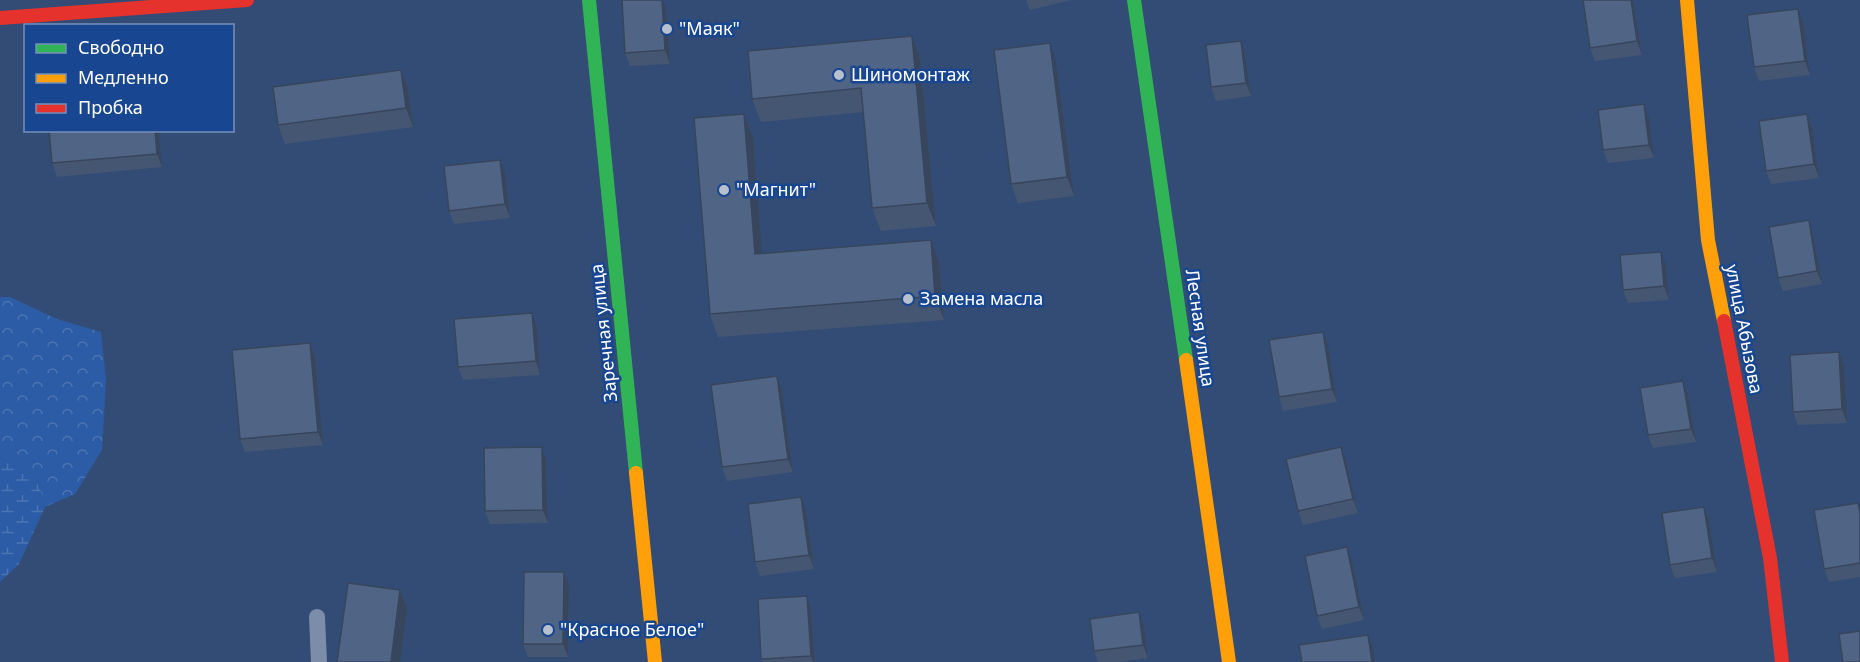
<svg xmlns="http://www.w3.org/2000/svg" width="1860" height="662" viewBox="0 0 1860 662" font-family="'Noto Sans',sans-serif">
<defs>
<pattern id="forest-crowns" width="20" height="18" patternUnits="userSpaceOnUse" patternTransform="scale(1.5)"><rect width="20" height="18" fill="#2c5ca6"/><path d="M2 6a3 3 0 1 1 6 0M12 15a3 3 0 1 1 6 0" fill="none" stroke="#4c74b3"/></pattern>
<pattern id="wetland-marsh" width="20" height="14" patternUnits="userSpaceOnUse" patternTransform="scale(1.5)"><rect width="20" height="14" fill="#2c5ca6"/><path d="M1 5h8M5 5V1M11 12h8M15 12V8" fill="none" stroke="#4c74b3"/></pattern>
</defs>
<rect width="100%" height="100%" fill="#334c75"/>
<path fill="url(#forest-crowns)" d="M0,297H10L57,319L101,332L106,380L102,450L75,494L45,507L37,477L0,458Z"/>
<path fill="url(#wetland-marsh)" d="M0,458L37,477L45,507L19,564L0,582Z"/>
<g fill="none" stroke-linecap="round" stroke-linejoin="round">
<path stroke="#7b8da8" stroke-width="16" d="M317,617L319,662"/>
<g stroke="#30b455" stroke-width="14">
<path d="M589,0L636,473"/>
<path d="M1134,0L1186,360"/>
</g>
<g stroke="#ff9f0a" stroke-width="14">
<path d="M1687,0L1708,240L1724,321"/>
<path d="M1186,360L1229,662"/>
<path d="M636,473L655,662"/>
</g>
<g stroke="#e5322d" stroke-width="14">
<path d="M0,18L247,0"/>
<path d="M1724,321L1770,558L1782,662"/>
</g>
</g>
<g fill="#455672">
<path d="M1026,0H1071L1030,10Z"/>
<path d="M1633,0L1642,55L1595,61L1590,48Z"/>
<path d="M666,9L670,64L630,66L625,53Z"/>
<path d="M1798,9L1803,22L1810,75L1759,81L1754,67Z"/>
<path d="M1241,41L1245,55L1251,96L1216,101L1211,87Z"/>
<path d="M920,59L936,226L881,231L872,208L864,112L761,122L752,99Z"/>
<path d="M1056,62L1074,196L1018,203L1011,184Z"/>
<path d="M401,70L408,89L413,127L285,144L278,125Z"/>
<path d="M1644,104L1649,118L1654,158L1608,163L1603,150Z"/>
<path d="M744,114L753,137L762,253L939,263L944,320L718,337L710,314Z"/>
<path d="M1807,114L1812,128L1819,178L1771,184L1766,171Z"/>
<path d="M159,130L162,167L57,177L52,163Z"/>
<path d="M505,173L510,218L454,224L449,211Z"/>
<path d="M1813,234L1822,284L1783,291L1778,278Z"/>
<path d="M1666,265L1669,300L1628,303L1623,290Z"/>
<path d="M532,313L537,327L540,375L463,380L458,367Z"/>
<path d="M1323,332L1328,345L1337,402L1283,411L1279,397Z"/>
<path d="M310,343L315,356L323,445L245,452L240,439Z"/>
<path d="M1839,352L1844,365L1847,423L1798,425L1793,412Z"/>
<path d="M777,376L782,390L793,472L727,481L722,467Z"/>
<path d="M1688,394L1696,442L1653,448L1648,435Z"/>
<path d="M542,447L546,460L548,523L490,524L485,511Z"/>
<path d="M1346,460L1358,513L1303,525L1298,511Z"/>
<path d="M801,497L806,511L814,569L760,576L755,562Z"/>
<path d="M1858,503L1860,508V577L1829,582L1824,569Z"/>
<path d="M1704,507L1709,520L1717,572L1675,578L1670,565Z"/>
<path d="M1352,561L1364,620L1322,629L1317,616Z"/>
<path d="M569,585L568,657H528L523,644Z"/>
<path d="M807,596L811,610L815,662H763L761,659Z"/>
<path d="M1144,626L1148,658L1119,662H1098L1094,651Z"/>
</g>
<g fill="#38465d">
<path d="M662,0H663L666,9L670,64L665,50Z"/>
<path d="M1631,0H1633L1642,55L1637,41Z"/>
<path d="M1798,9L1803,22L1810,75L1805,61Z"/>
<path d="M912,36L920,59L936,226L927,203Z"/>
<path d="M1241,41L1245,55L1251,96L1246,83Z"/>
<path d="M1050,43L1056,62L1074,196L1067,177Z"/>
<path d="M401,70L408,89L413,127L406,108Z"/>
<path d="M1644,104L1649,118L1654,158L1649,145Z"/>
<path d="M744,114L753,137L764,277L755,254Z"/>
<path d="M1807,114L1812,128L1819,178L1814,164Z"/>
<path d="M155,130H159L162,167L157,154Z"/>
<path d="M500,160L505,173L510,218L505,204Z"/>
<path d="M1809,220L1813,234L1822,284L1817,271Z"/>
<path d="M931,240L939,263L944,320L935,296Z"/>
<path d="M1661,252L1666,265L1669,300L1664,286Z"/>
<path d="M532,313L537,327L540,375L536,361Z"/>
<path d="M1323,332L1328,345L1337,402L1332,389Z"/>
<path d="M310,343L315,356L323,445L318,432Z"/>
<path d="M1839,352L1844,365L1847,423L1842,409Z"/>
<path d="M777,376L782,390L793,472L788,459Z"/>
<path d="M1683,381L1688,394L1696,442L1691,429Z"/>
<path d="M542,447L546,460L548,523L543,510Z"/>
<path d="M1341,447L1346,460L1358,513L1353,499Z"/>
<path d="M801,497L806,511L814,569L809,555Z"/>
<path d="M1704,507L1709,520L1717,572L1712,558Z"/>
<path d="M1347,547L1352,561L1364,620L1359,607Z"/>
<path d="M564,572L569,585L568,657L563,644Z"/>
<path d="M400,590L407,609L400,662H391Z"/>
<path d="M807,596L811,610L815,662H813L811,656Z"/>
<path d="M1139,612L1144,626L1148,658L1143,645Z"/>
<path d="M1368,635L1373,648L1375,662H1372Z"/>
</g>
<g fill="#506485" stroke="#38465d" stroke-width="1.5">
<path d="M622,0H662L665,50L625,53Z"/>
<path d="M1583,0H1631L1637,41L1590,48Z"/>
<path d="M1798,9L1805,61L1754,67L1747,15Z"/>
<path d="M912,36L927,203L872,208L861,88L752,99L748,51Z"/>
<path d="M1241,41L1246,83L1211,87L1206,45Z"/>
<path d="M1050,43L1067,177L1011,184L994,50Z"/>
<path d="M401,70L406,108L278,125L273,87Z"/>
<path d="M1644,104L1649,145L1603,150L1598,110Z"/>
<path d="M744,114L755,254L931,240L935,296L710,314L694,118Z"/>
<path d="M1807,114L1814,164L1766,171L1759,121Z"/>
<path d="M49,130H155L157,154L52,163Z"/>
<path d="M500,160L505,204L449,211L444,166Z"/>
<path d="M1809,220L1817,271L1778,278L1769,227Z"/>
<path d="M1661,252L1664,286L1623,290L1620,255Z"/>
<path d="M532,313L536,361L458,367L454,319Z"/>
<path d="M1323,332L1332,389L1279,397L1269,340Z"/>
<path d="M310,343L318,432L240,439L232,350Z"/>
<path d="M1839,352L1842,409L1793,412L1790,355Z"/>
<path d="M777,376L788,459L722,467L711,385Z"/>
<path d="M1683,381L1691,429L1648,435L1640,388Z"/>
<path d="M542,447L543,510L485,511L484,448Z"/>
<path d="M1341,447L1353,499L1298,511L1286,459Z"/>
<path d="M801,497L809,555L755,562L748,504Z"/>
<path d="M1858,503L1860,513V563L1824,569L1814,510Z"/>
<path d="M1704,507L1712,558L1670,565L1662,513Z"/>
<path d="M1347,547L1359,607L1317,616L1305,556Z"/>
<path d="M524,572H564L563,644H523Z"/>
<path d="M348,583L400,590L391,662H337Z"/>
<path d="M807,596L811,656L761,659L758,599Z"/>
<path d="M1139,612L1143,645L1094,651L1090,619Z"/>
<path d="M1860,631V662H1843L1839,634Z"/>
<path d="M1368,635L1372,662H1302L1299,645Z"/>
</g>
<g fill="#b8c0cf" stroke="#184690" stroke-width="2">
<circle cx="667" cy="29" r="6"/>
<circle cx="839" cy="75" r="6"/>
<circle cx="724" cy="190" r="6"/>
<circle cx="908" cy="299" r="6"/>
<circle cx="548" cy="630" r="6"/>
</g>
<g text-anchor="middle" stroke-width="5" stroke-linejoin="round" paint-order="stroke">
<g font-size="18" fill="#fff" stroke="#184690" text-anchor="start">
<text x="679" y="35">"Маяк"</text>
<text x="851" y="81">Шиномонтаж</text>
<text x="736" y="196">"Магнит"</text>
<text x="920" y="305">Замена масла</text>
<text x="560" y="636">"Красное Белое"</text>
</g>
<g font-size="18" fill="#fff" stroke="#184690">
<text transform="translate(1200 328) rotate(82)" y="6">Лесная улица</text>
<text transform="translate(1744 329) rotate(79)" y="6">улица Абызова</text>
<text transform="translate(604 333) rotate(-96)" y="6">Заречная улица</text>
</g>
</g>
<rect x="24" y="24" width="210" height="108" fill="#184690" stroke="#7490bc" stroke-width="1.5"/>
<rect x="36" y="44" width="30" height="9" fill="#30b455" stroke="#7490bc" stroke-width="1.5"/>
<text x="78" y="54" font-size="18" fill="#ffffff">Свободно</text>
<rect x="36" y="74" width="30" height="9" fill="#ff9f0a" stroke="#7490bc" stroke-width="1.5"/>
<text x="78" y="84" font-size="18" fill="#ffffff">Медленно</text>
<rect x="36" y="104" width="30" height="9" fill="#e5322d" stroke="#7490bc" stroke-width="1.5"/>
<text x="78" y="114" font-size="18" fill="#ffffff">Пробка</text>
</svg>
